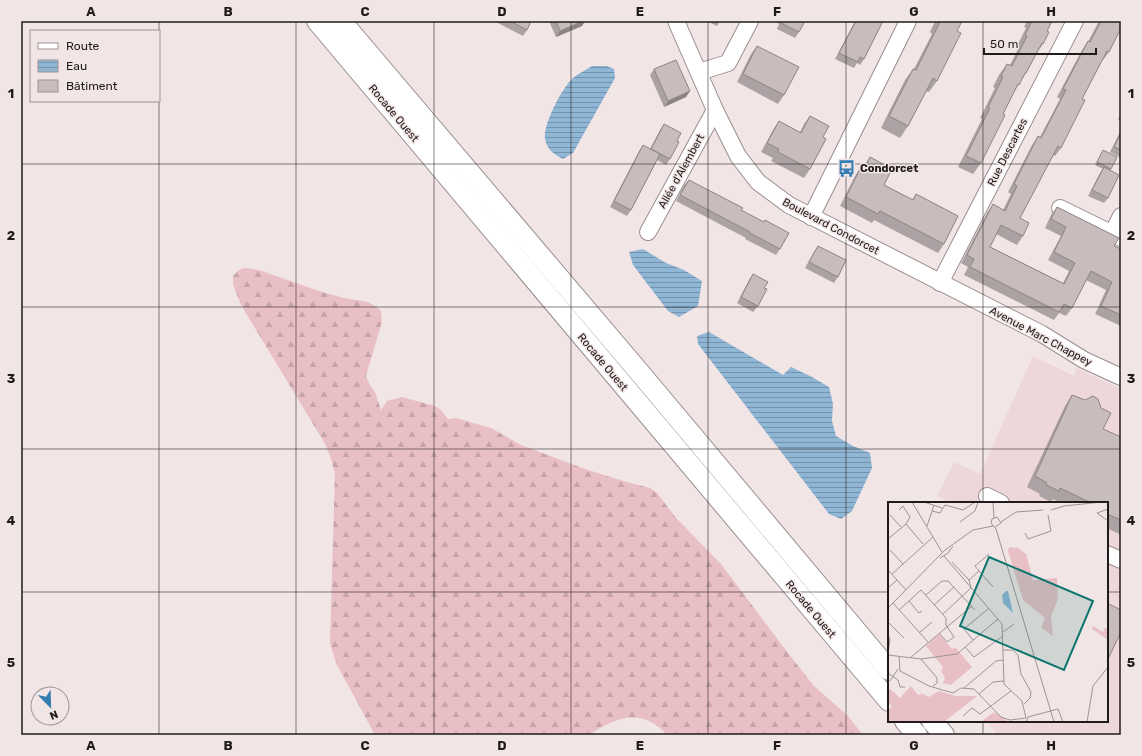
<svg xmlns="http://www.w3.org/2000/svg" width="1142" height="756" viewBox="0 0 1142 756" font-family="Rubik,sans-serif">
<defs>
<pattern id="forest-firs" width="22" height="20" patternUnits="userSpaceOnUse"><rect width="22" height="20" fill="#e8bfc4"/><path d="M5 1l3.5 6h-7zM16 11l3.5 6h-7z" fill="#c7a4a8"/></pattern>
<pattern id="water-rules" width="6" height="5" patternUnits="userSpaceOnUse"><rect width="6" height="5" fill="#90b6d5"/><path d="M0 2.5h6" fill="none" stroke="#7593ac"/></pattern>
</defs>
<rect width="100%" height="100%" fill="#f2e5e6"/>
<path fill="#eed7da" d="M1033,356L1074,376L1076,368L1121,389V735H998L986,721H1107V503H950L937,496L954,462L980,474Z"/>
<path fill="url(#forest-firs)" d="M245,268L259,270L322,292L344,298L368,302L377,307L381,311L382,322L366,376L370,385L375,392L381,410L387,401L402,397L435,406L441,410L448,419L456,418L491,428L521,445L585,469L630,483L650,488L657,493L677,519L721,564L791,657L814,686L847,715L863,735H667C642,707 616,717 589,735H375L336,663L330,643L335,473L330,456L324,442L241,305L233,284V276L239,270Z"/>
<g fill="url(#water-rules)">
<path d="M592,66H607L614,69L615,78L573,153L563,159C555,155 547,150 545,139C543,124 562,88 573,78C579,73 586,70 592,66Z"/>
<path d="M643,249L666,263L684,270L702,281L698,306L679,317L668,311L633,265L629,252Z"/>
<path d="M709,332L783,375L791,367L812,377L829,387L833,404L832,421L836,436L853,446L870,453L872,468L852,511L841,519L829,514L698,344L697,336Z"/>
</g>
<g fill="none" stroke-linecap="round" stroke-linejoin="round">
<defs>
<g id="minor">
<path d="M676,21L715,110L738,156L758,182L789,205L1042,334L1084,360L1121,377"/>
<path d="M699,72L728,63L750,21"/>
<path d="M1060,208L1121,238"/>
<path d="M811,217L908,21"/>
<path d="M648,232L715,110"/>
<path d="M1112,234L1121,216"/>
<path d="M940,283L1075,21"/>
<path d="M987,496L1001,503"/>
<path d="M1107,554L1121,560"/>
</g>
<g id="major">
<path d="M317,21L889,701"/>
<path d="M341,21L640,373L889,670"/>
<path d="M905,721L917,735"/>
<path d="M932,721L944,735"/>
</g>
</defs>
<use href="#minor" stroke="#9a8d8f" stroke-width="18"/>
<use href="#major" stroke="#9a8d8f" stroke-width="22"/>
<use href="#minor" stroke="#fff" stroke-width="16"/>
<use href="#major" stroke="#fff" stroke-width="20"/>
</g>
<g fill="#ada2a3">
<path d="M494,21H531L527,30L523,36Z"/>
<path d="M549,21H585L582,26L556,37Z"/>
<path d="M707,21H724L723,23L720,21L717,26Z"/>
<path d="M776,21H805L799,32L795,38L777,29L779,24L776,22Z"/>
<path d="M855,21H883L864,59L860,65L857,63L854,68L835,59Z"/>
<path d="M935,21H962L957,31L937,81L929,92L926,91L908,126L900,138L881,128L905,80L913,69H914L932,34L930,32Z"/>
<path d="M1027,21H1052L1047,31L1043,44L1038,51L1026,73L1014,92L1003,114L981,163L973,174L958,167L982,119L980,118L995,88L993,87L999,75L1007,64L1010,65L1019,47L1017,46L1026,28L1024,27Z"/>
<path d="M1099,21H1121L1109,52L1103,60H1102L1082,99L1061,148L1055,156L1053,155L1020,218L1023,236L1017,245L996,234L990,247L1063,283L1069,271L1048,260L1061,236L1045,228L1051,215L1057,207L1114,246L1121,249V326L1095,314L1106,290L1086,280L1072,308L1066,316L1059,313L1054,320L964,275L968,267L961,263L987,213L993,204L1003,210L1011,194L1008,192L1032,145L1038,136L1040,137L1060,99L1057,97L1082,50L1088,41V42Z"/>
<path d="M757,46L784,95L778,104L737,82L751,54Z"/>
<path d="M654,69L690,91L686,97L664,107L650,75Z"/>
<path d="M1121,114V121L1118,119Z"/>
<path d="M810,116L823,137L810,169L804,178L771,161L773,158L761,152L773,130L779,121L800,132L804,124Z"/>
<path d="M664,124L677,141L670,159L666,165L657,160L631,210L627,216L610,207L639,151L643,145L650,149L660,130Z"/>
<path d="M1121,130V158L1110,152Z"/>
<path d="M1103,150L1117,157L1110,170L1108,198L1104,203L1088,196L1100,173L1103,169L1095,165Z"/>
<path d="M870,157L884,185L912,200L916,194L944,244L938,253L874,220L872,223L840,206L855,176L861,167L862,168Z"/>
<path d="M689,180L741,210L780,249L776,255L745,239L746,238L676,201L684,185Z"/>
<path d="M818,246L838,277L834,283L805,268L814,252Z"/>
<path d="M753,274L764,288L758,306L753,312L737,303L749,280Z"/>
<path d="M1072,395L1103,429L1121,437V535L1107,528V503H1061L1053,499L1051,502L1039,496L1040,494L1027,487L1065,406Z"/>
</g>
<g fill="#8d8484">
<path d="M583,21H585L582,26L556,37L560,31Z"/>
<path d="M690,91L686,97L664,107L668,101Z"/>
</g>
<g fill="#c9bcbd" stroke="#8d8484">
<path d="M510,21H531L527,30Z"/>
<path d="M556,21H583L560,31Z"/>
<path d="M782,21H805L799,32L781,23Z"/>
<path d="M856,21H883L864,59L860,57L858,62L839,53Z"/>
<path d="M938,21H962L957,31L961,33L937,81L933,78L908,126L889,116L913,69L916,70L940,22Z"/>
<path d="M1032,21H1052L1047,31L1049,32L1043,44L1042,43L1026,73H1025L1019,85L1018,84L1003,114L1005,115L981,163L966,156L990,108L988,107L1003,77L1001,76L1007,64L1012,66L1027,36L1025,35Z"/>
<path d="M1101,21H1121V28L1109,52L1107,51L1082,99L1085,100L1061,148L1058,146L1020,218L1029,223L1023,236L1001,225L990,247L1064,284L1075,263L1054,252L1066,227L1051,219L1057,207L1119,238L1114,246L1121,249V315L1101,306L1112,282L1091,271L1072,308L1064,304L1059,312L970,267L974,259L967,255L993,204L1005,211L1017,186L1014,184L1038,136L1041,138L1066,90L1063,89L1088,41L1090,42Z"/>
<path d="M757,46L799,67L784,95L743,74Z"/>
<path d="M676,60L690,91L668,101L654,69Z"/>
<path d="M810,116L829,126L823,137L826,139L810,169L778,152L779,149L767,143L779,121L801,133Z"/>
<path d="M664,124L681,133L677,141L679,142L670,159L651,149Z"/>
<path d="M1121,132V150L1114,147Z"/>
<path d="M643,145L660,154L631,210L614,201Z"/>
<path d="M1103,150L1117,157L1111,169L1097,162Z"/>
<path d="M870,157L892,169L884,185L913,200L916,194L958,216L944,244L880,211L878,214L846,197L861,167L864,169Z"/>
<path d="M1104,167L1119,175L1108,198L1092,190Z"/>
<path d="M689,180L743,208L741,210L764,222L765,220L789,233L780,249L750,233V232L680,195Z"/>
<path d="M818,246L846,260L838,277L809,262Z"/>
<path d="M753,274L768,282L764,288L767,289L758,306L741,297Z"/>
<path d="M1072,395L1085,400L1093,396L1098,399L1101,408L1111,413L1103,429L1121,437V520L1107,514V503H1089V502L1060,488L1059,491L1046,485L1047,483L1035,476Z"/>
<path d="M1107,603L1121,610V632L1107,661Z"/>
</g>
<path fill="none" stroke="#201b1b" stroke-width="1" stroke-opacity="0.55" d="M159,21V735M296,21V735M434,21V735M571,21V735M708,21V735M846,21V735M983,21V503M21,164H1121M21,307H1121M21,449H1121M21,592H889M1107,592H1121M983,721V735"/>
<defs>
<symbol id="bus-bare" viewBox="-9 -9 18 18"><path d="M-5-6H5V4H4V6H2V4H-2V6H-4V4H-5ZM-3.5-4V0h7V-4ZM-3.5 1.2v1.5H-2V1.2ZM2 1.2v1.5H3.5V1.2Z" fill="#357eb2" stroke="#f2e5e6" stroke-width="2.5" paint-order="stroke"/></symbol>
</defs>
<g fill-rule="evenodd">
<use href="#bus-bare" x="834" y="156" width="25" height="25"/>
</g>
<g text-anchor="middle" stroke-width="3" stroke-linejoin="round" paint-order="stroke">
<g font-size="11" fill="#201b1b" stroke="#f2e5e6">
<text transform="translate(394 113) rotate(50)" y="4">Rocade Ouest</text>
<text transform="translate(1007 152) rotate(-63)" y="4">Rue Descartes</text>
<text transform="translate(681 171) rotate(-61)" y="4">Allée d'Alembert</text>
<text transform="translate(831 226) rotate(28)" y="4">Boulevard Condorcet</text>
<text transform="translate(1041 336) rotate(28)" y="4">Avenue Marc Chappey</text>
<text transform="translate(603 362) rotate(50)" y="4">Rocade Ouest</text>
<text transform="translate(811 609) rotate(50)" y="4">Rocade Ouest</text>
</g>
<g font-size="11" font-weight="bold" fill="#201b1b" stroke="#f2e5e6" text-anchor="start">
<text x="860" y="172">Condorcet</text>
</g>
</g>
<g transform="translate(888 502)">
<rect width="220" height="220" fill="#f2e5e6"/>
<path d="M121,45L130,46L138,52L145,78L169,76L170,97L163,114L165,134L153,126L157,116L135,98L120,49ZM205,124L215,130L217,126H220V138L204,127ZM51,132L64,147L67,145L84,165L63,183L55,181L57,175L53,169L55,165L38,144ZM23,184L29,192L32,193L33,191L41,195L51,189L67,194H89L56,220H0V208L4,205L0,200V189L2,187L12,196ZM106,210L121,220H93Z" fill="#e8bfc4"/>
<path d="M118,89H120L125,111L115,101L114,93Z" fill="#90b6d5"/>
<path fill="none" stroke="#9e9495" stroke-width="1" d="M24,0L54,50M36,0L54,6M105,0L106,16M220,7L209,11L220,19M11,8L15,4L22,15L18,22M163,8L176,4L214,0M44,9L52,11L57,3L75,8L87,0M2,13L13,25M72,20L87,9L90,0M113,20L128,10L155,8M39,24L46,3M107,25L113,21L109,15L104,17L103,21L108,27L166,220M137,31L140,37L163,29L160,13M0,37L18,22L35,42M2,48L15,62M52,56L60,51L65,44M64,60L81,78L83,86M0,68L18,88M91,69L105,85M4,72L45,35M81,78L91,69L87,64L101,52M0,86L9,78M38,93L54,79H60L87,108M21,99L31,111L34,109M5,101L40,140M46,103L66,85M0,106L57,48L85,28L105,24M11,108L33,88L58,116V123L66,135L59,140L51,131M55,112L83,86M0,120L16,136M115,130L126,122M31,131L44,120M0,133L2,137L0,152M85,138L76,127L101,106M77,145L86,155L115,134M115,148H125L130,153L133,172L143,190L142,196L136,202M0,153L33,157L69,152L110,117M11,155L12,169L41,184L65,191L73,186L86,187L113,215L122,218L138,216L134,199L116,182L114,122L56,54M22,156L84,104M33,157L49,176V181L45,184M0,171L10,178L12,185H17M2,179L10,167M76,186L108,159L115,158M91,192L105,180L116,179M75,214L84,206L92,212L123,189M138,220L140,215L170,207L175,220M199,220L205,184L220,165"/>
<path fill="#0f766e" fill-opacity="0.15" stroke="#0f766e" stroke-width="2" d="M101,55L205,99L176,168L72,124Z"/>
<rect width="220" height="220" fill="none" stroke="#201b1b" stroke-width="2"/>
</g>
<rect width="1142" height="756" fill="none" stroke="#f2e5e6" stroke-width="44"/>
<rect x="30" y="30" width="130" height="72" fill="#f2e5e6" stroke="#9e9495"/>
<rect x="38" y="43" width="20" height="6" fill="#ffffff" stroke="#9e9495"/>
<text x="66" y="50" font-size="12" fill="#201b1b">Route</text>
<rect x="38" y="60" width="20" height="12" fill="url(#water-rules)" stroke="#9e9495"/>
<text x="66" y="70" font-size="12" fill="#201b1b">Eau</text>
<rect x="38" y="80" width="20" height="12" fill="#c9bcbd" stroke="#9e9495"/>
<text x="66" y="90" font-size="12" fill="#201b1b">Bâtiment</text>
<g transform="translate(50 706) rotate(157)"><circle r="19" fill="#f2e5e6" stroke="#9e9495"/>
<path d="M0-3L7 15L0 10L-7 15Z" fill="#357eb2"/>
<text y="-6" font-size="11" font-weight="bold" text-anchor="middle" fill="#201b1b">N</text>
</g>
<path d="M984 48v6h112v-6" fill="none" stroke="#201b1b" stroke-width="2"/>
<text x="990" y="48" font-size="12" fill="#201b1b" stroke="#f2e5e6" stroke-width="3" paint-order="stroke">50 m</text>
<rect x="22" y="22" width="1098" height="712" fill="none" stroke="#201b1b" stroke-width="1.5"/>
<g font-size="13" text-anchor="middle" font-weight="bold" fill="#201b1b">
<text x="91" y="16">A</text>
<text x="228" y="16">B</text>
<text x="365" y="16">C</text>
<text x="502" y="16">D</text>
<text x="640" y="16">E</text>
<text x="777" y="16">F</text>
<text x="914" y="16">G</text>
<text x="1051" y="16">H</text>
<text x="11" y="98">1</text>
<text x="1131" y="98">1</text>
<text x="11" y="240">2</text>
<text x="1131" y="240">2</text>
<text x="11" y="383">3</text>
<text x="1131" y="383">3</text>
<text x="11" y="525">4</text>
<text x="1131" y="525">4</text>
<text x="11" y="667">5</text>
<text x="1131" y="667">5</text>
<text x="91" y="750">A</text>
<text x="228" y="750">B</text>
<text x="365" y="750">C</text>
<text x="502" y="750">D</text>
<text x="640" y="750">E</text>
<text x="777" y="750">F</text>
<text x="914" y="750">G</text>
<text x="1051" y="750">H</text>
</g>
</svg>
